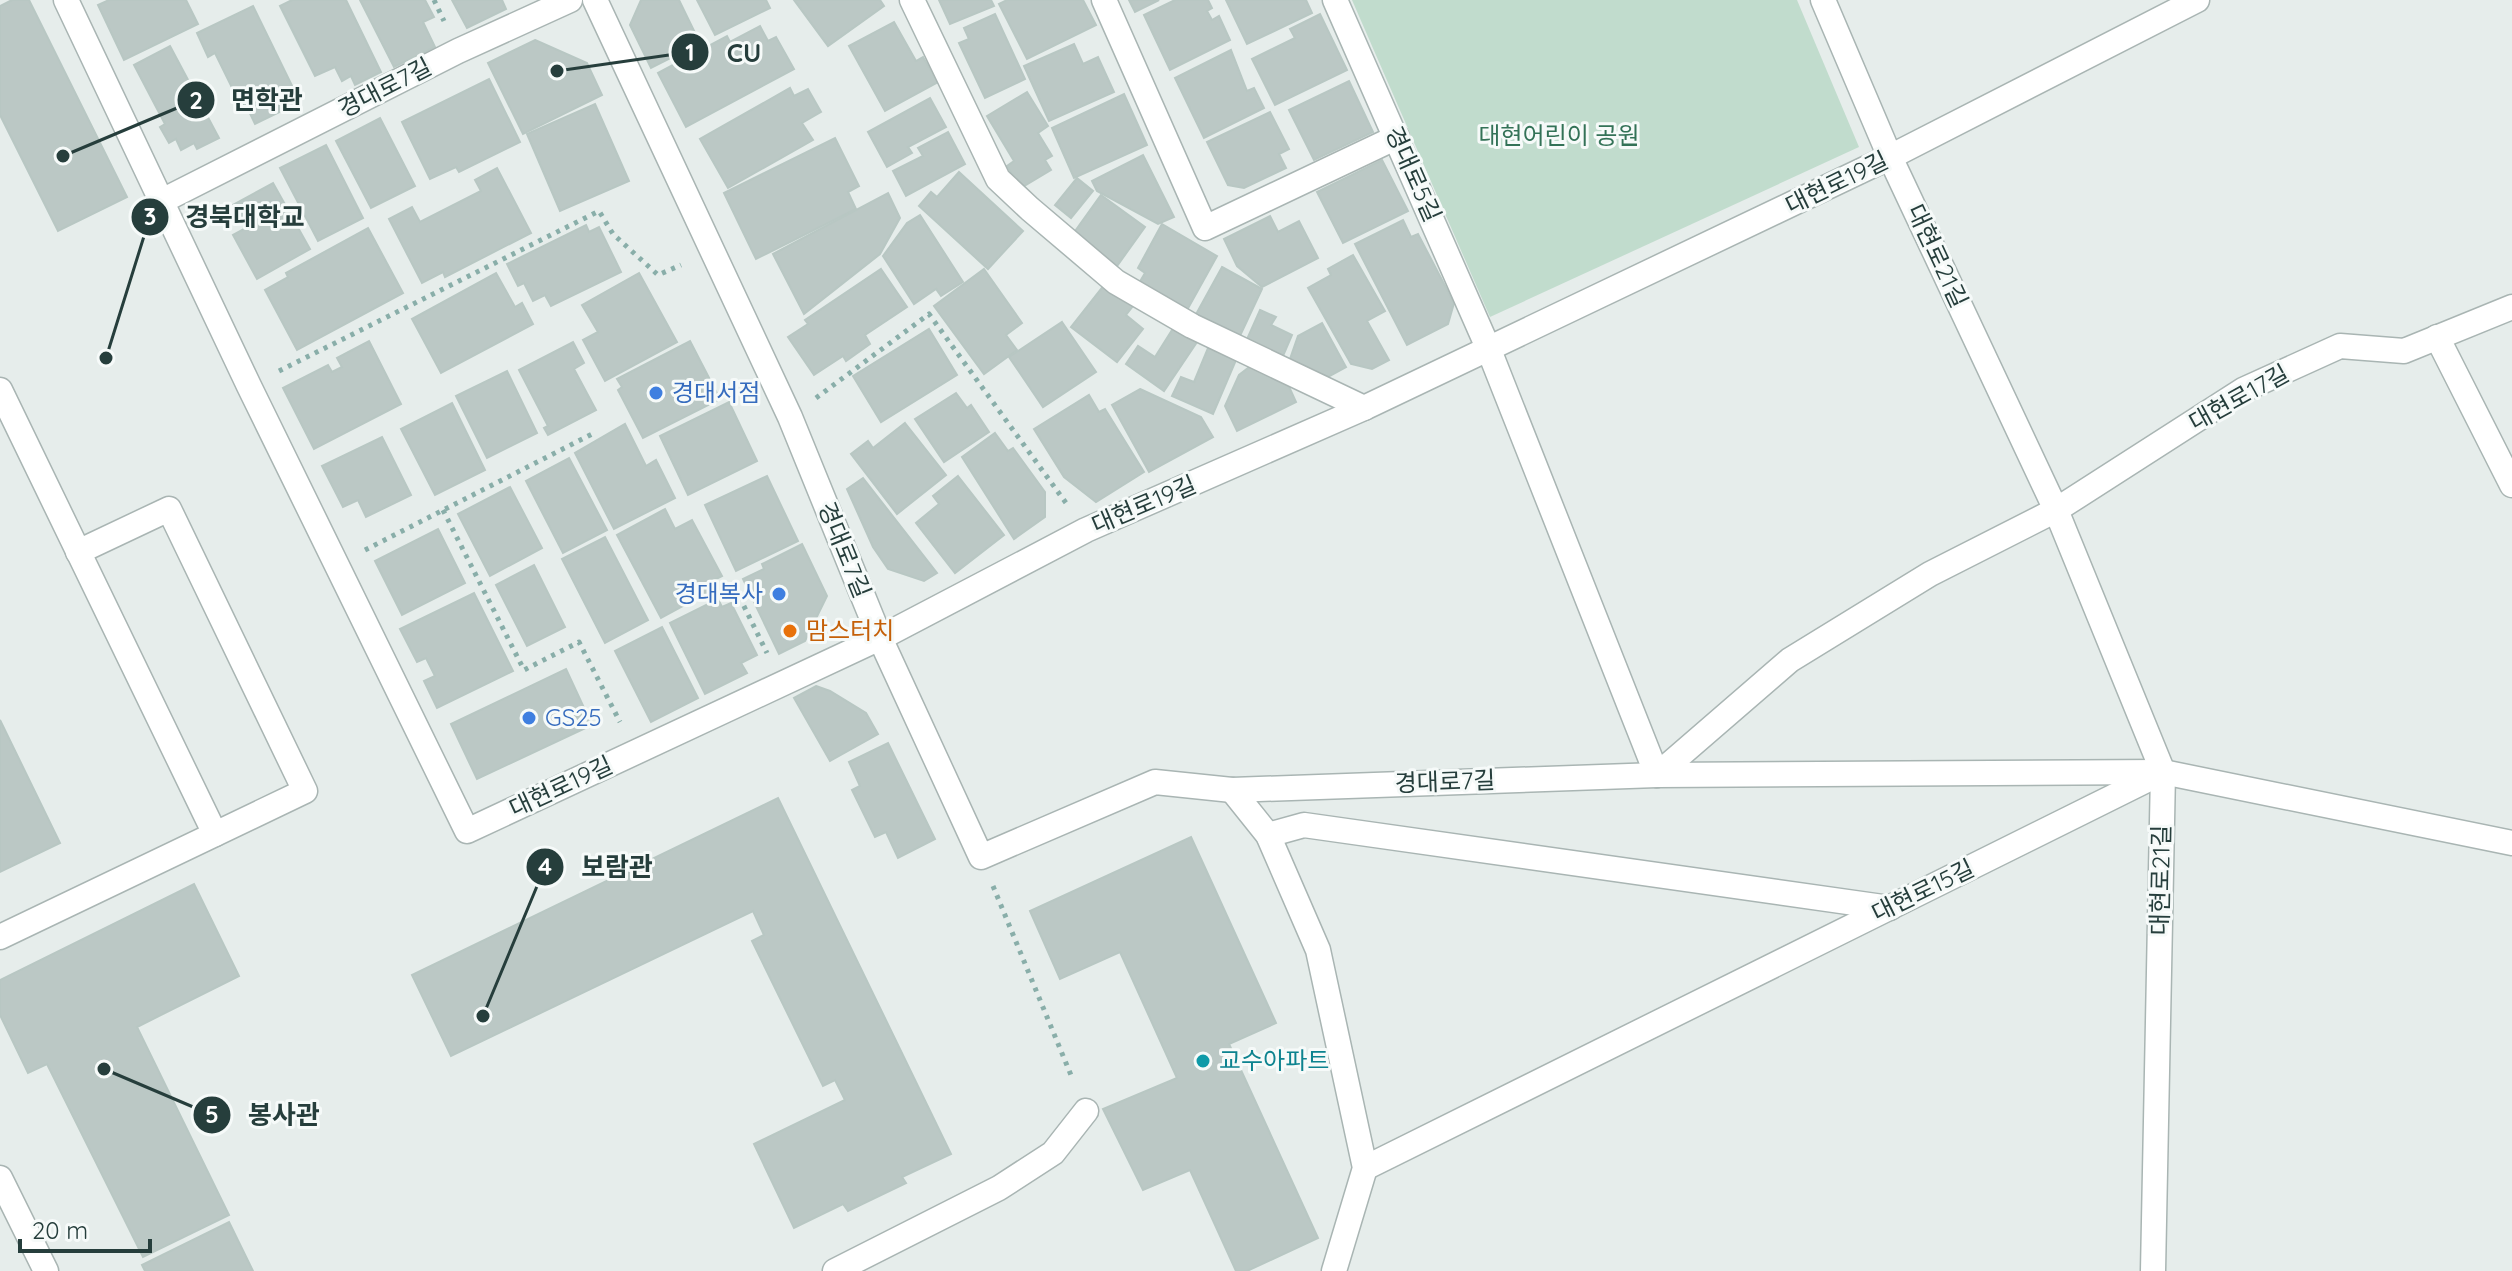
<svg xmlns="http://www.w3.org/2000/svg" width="2512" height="1271" viewBox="0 0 2512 1271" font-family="Quicksand,'Noto Sans KR',sans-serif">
<rect width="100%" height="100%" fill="#e6edeb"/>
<path fill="#c1dccd" d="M1352,0H1797L1859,147L1490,317Z"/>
<g fill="#bbc8c5" stroke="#b8c7c3" stroke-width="2">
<path d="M12,0H29L127,197L58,231L0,115V6Z"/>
<path d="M109,0H186L198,24L124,60L98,5Z"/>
<path d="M292,0H346L381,72L355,85L351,76L342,81L335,67L315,76L280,6Z"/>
<path d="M360,0H425L434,17L423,22L435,47L394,67Z"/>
<path d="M452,0H502L506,9L467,28Z"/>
<path d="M641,0H679L700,43L651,68L630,25Z"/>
<path d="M697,0H766L770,8L715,35Z"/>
<path d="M794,0H880L884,6L828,46Z"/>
<path d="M939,0H991L994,6L950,24Z"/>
<path d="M1007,0H1083L1096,25L1027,59L999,4Z"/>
<path d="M1129,0H1159L1135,12Z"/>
<path d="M1175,0H1208L1212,8L1207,11L1212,20L1219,16L1230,40L1170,70L1144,15Z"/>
<path d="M1226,0H1306L1312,13L1247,44Z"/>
<path d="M253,6L300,102L255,124L245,103L241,106L215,53L208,57L197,33Z"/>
<path d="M995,14L1025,79L985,98L959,43L969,39L964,28Z"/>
<path d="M1320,14L1347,70L1275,105L1252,59L1295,38L1290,29Z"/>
<path d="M894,22L916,61L923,57L938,82L885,111L849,46Z"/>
<path d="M760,26L768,41L776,37L794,69L686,127L658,73L727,36L730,42Z"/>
<path d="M535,40L587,63L602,95L523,134L488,63Z"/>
<path d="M1074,44L1083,64L1098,57L1114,92L1049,121L1024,66Z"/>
<path d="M170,46L219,138L197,149L194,143L181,150L176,139L169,143L160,127L165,124L134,65Z"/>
<path d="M1231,50L1247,91L1254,88L1264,108L1204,138L1175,78Z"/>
<path d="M489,79L520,142L459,172L456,167L430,179L402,122Z"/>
<path d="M1349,81L1373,132L1314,160L1289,110Z"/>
<path d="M790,88L794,96L808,89L821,112L802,123L813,140L728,188L700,139Z"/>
<path d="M1027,92L1048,126L1038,133L1052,156L1045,160L1051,170L1021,188L1007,166L1014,161L987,116Z"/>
<path d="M1124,94L1147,145L1074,178L1052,128Z"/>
<path d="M930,98L946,127L908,147L912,153L887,167L868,132Z"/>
<path d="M595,104L629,181L560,211L527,134Z"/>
<path d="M1270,112L1289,149L1279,154L1286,168L1244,188L1228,185L1207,142Z"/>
<path d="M380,118L415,186L371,208L336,141Z"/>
<path d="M948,132L965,164L906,196L893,171L923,156L918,148Z"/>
<path d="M835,138L859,186L848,192L856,209L756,259L724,193Z"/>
<path d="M326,145L363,218L318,241L280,168Z"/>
<path d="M1143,155L1174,217L1158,224L1097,191L1092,181Z"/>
<path d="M1382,160L1408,211L1343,243L1317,192Z"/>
<path d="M497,168L531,233L445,277L443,272L422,283L389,219L412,207L420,222L481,191L475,180Z"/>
<path d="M959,172L1023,231L988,269L919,206L931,192L937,197Z"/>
<path d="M1077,178L1093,191L1071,218L1055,205Z"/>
<path d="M273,183L310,249L257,279L233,235L246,228L233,205Z"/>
<path d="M888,193L900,218L880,254L804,314L773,254Z"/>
<path d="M1101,195L1145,227L1117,266L1073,234Z"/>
<path d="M920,215L963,282L941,296L936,289L914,304L883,256L907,223Z"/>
<path d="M1270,216L1278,232L1299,221L1318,258L1262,287L1237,266L1224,239Z"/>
<path d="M1403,220L1411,237L1418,234L1454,303L1448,324L1407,345L1355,244Z"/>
<path d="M1162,224L1217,256L1186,312L1138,285L1145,273L1138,268Z"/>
<path d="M586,225L589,232L599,227L621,272L551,306L545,295L533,301L524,283L518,286L507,264Z"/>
<path d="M368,228L403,293L297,350L265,290L288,277L286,273Z"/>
<path d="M1353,255L1385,311L1367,321L1389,360L1372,369L1351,364L1308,288L1331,275L1328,269Z"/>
<path d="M1222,267L1262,289L1238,340L1195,316Z"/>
<path d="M881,269L907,307L865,335L870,344L846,361L843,356L814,375L788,337L808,324L805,320Z"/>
<path d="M984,269L1022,323L1006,335L1017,350L984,374L934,306Z"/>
<path d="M496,273L515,307L522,303L533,324L441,373L412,319Z"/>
<path d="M639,273L677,342L605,381L583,340L598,332L582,305Z"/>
<path d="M1105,284L1133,306L1126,315L1143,329L1117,362L1071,327Z"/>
<path d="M1260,310L1276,317L1271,325L1292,335L1280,363L1244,346Z"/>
<path d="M1062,322L1096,372L1043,407L1009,357Z"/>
<path d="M1322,323L1346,367L1328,377L1289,362L1298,336Z"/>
<path d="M1174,327L1197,342L1164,391L1126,364L1138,346L1155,357Z"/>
<path d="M929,329L957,375L881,422L853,376Z"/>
<path d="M369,341L401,404L314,449L283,388L328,365L332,372L342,367L337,358Z"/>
<path d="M690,341L720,399L643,438L618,390L622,387L617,379Z"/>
<path d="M573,342L584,363L574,369L596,410L548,435L544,428L548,426L519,370Z"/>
<path d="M1208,348L1236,360L1213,414L1172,396L1181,377L1194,382Z"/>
<path d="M1252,365L1286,380L1296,402L1237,431L1225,406L1239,375Z"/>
<path d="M507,371L537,433L487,458L456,396Z"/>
<path d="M1140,389L1201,417L1213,437L1149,472L1112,405Z"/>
<path d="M956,393L967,408L971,405L989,432L944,462L915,419Z"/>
<path d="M1089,395L1099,412L1105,409L1144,472L1096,502L1064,477L1034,429Z"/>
<path d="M729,402L757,461L688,495L660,436Z"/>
<path d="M452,403L485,470L435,495L401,429Z"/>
<path d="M905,423L946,475L897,514L851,454L868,441L873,448Z"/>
<path d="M625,424L646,466L656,460L675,498L614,529L575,453Z"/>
<path d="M995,433L1008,451L1013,448L1045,492V517L1014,539L962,457Z"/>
<path d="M382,437L411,495L366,517L358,500L343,507L322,466Z"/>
<path d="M569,458L607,530L563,553L526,481Z"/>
<path d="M767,476L798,541L736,571L705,505Z"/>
<path d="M958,476L1004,535L955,573L916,523L939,504L933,496Z"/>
<path d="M863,478L937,573L924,581L888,569L873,547L847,489Z"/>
<path d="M510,487L542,548L490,576L458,514Z"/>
<path d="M665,509L675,529L692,520L722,576L710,582L714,589L661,618L617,535Z"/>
<path d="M438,529L465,583L402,615L375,561Z"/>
<path d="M605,537L648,620L605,643L562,559Z"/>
<path d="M802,544L827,596L805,641L779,654L743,579L764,569L762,564Z"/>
<path d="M534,565L565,627L527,646L496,585Z"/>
<path d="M474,593L513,671L437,708L424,681L435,676L426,658L417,662L400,629Z"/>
<path d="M718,599L722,607L731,603L757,655L741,663L747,673L705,694L670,623Z"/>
<path d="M662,627L698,698L651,722L615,651Z"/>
<path d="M566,669L592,725L477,779L451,724Z"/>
<path d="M816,686L830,691L866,713L878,734L830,761L794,698Z"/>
<path d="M0,720L60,843L0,872Z"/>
<path d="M888,743L935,839L898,858L886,832L875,837L852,790L860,786L849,762Z"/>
<path d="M778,798L951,1154L902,1177L906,1183L848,1211L843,1204L794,1228L754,1144L845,1100L835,1080L823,1086L752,941L764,935L753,911L451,1056L412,975Z"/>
<path d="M1191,837L1276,1023L1229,1044L1318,1238L1247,1271H1236L1190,1170L1143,1190L1103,1109L1177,1078L1120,952L1060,979L1030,911Z"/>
<path d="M194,884L239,976L137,1027L229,1215L143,1257L47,1064L28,1073L0,1015V980Z"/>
<path d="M229,1222L253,1271H145L142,1265Z"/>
</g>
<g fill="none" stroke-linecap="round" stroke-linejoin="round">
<defs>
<g id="minor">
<path d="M66,0L249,386L467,831L880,638L1086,530L1364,408L1890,157L2197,0"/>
<path d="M595,0L790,417L880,638L981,857L1155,782L1232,790L1657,775L2163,772"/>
<path d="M912,0L998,179L1030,209L1116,282L1192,326L1364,408"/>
<path d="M1104,0L1205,228L1397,137"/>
<path d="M1335,0L1489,350L1657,775"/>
<path d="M1823,0L1890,157L2056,510L2163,772L2153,1271"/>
<path d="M160,202L458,51L570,0"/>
<path d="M2437,337L2512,485"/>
<path d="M0,390L215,834"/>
<path d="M1657,775L1790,660L1930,574L2056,510L2243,390L2340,346L2404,351L2512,307"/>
<path d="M1232,790L1268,835L1318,950L1365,1168L1334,1271"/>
<path d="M1268,835L1304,825L1890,908"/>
<path d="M0,937L305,791L169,509L78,552"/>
<path d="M1365,1168L2163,772L2512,843"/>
<path d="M0,1178L46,1271"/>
<path d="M835,1271L999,1188L1053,1153L1086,1111"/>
</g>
</defs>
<use href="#minor" stroke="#a9b5b3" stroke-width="27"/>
<g stroke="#89aea9" stroke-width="5" stroke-dasharray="4 6" stroke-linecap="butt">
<path d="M434,0L444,21"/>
<path d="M279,371L599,211L613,234L658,275L681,265"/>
<path d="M816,398L929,314L1066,503"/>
<path d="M443,510L524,670L579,642L620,722"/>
<path d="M365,550L594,433"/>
<path d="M735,588L767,653"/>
<path d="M993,886L1073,1080"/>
</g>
<use href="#minor" stroke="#fff" stroke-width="24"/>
</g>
<g fill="#3f7fe0" stroke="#f6faf9" stroke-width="3">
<circle cx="656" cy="393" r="8"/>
<circle cx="779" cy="594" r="8"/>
<circle cx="529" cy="718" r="8"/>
</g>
<circle fill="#e8710a" stroke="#f6faf9" stroke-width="3" cx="790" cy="631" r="8"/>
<circle fill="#0f9aa8" stroke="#f6faf9" stroke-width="3" cx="1203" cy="1061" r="8"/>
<g text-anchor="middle" stroke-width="6" stroke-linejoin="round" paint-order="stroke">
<g font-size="24" fill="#263e3c" stroke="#f6faf9">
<text transform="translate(385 88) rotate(-27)" y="8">경대로7길</text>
<text transform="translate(1413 174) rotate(66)" y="8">경대로5길</text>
<text transform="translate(1837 183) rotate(-26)" y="8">대현로19길</text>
<text transform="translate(1937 256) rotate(65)" y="8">대현로21길</text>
<text transform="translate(2239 398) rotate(-29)" y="8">대현로17길</text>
<text transform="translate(1144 505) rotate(-23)" y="8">대현로19길</text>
<text transform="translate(844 550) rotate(68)" y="8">경대로7길</text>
<text transform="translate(1445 782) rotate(-2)" y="8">경대로7길</text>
<text transform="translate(561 787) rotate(-25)" y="8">대현로19길</text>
<text transform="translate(2161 880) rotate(-89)" y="8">대현로21길</text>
<text transform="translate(1923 891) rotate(-26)" y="8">대현로15길</text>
</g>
<g font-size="24" fill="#337257" stroke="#f6faf9">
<text x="1559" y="144">대현어린이 공원</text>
</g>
<g font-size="24" fill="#366cbe" stroke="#f6faf9" text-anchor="start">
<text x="672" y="401">경대서점</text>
<text x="763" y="602" text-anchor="end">경대복사</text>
<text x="545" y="726">GS25</text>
</g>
<g font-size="24" fill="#c56008" stroke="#f6faf9" text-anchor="start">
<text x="806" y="639">맘스터치</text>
</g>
<g font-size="24" fill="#0d838f" stroke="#f6faf9" text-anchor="start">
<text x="1219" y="1069">교수아파트</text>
</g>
</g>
<path fill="none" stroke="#263e3c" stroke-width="3" d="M557 71L690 52M63 156L196 100M106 358L150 217M483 1016L545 867M104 1069L212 1115"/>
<g fill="#263e3c" stroke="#f6faf9" stroke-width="3">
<circle cx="557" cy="71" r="8"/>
<circle cx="63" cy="156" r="8"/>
<circle cx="106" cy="358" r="8"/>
<circle cx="483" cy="1016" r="8"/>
<circle cx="104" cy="1069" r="8"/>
<circle cx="690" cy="52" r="20"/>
<circle cx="196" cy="100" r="20"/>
<circle cx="150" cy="217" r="20"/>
<circle cx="545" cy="867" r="20"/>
<circle cx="212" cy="1115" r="20"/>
</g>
<g font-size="24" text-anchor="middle" font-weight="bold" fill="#fff">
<text x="690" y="61">1</text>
<text x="196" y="109">2</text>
<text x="150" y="225">3</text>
<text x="545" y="875">4</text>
<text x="212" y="1123">5</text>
</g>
<g font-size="26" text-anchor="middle" font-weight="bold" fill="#263e3c" stroke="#f6faf9" stroke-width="6" stroke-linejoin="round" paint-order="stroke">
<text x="744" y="62">CU</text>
<text x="267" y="109">면학관</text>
<text x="245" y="226">경북대학교</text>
<text x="617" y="876">보람관</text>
<text x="284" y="1124">봉사관</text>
</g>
<path d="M20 1239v12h130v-12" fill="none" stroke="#263e3c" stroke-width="4"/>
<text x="32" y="1239" font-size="24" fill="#263e3c" stroke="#f6faf9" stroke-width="6" paint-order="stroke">20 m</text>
</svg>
